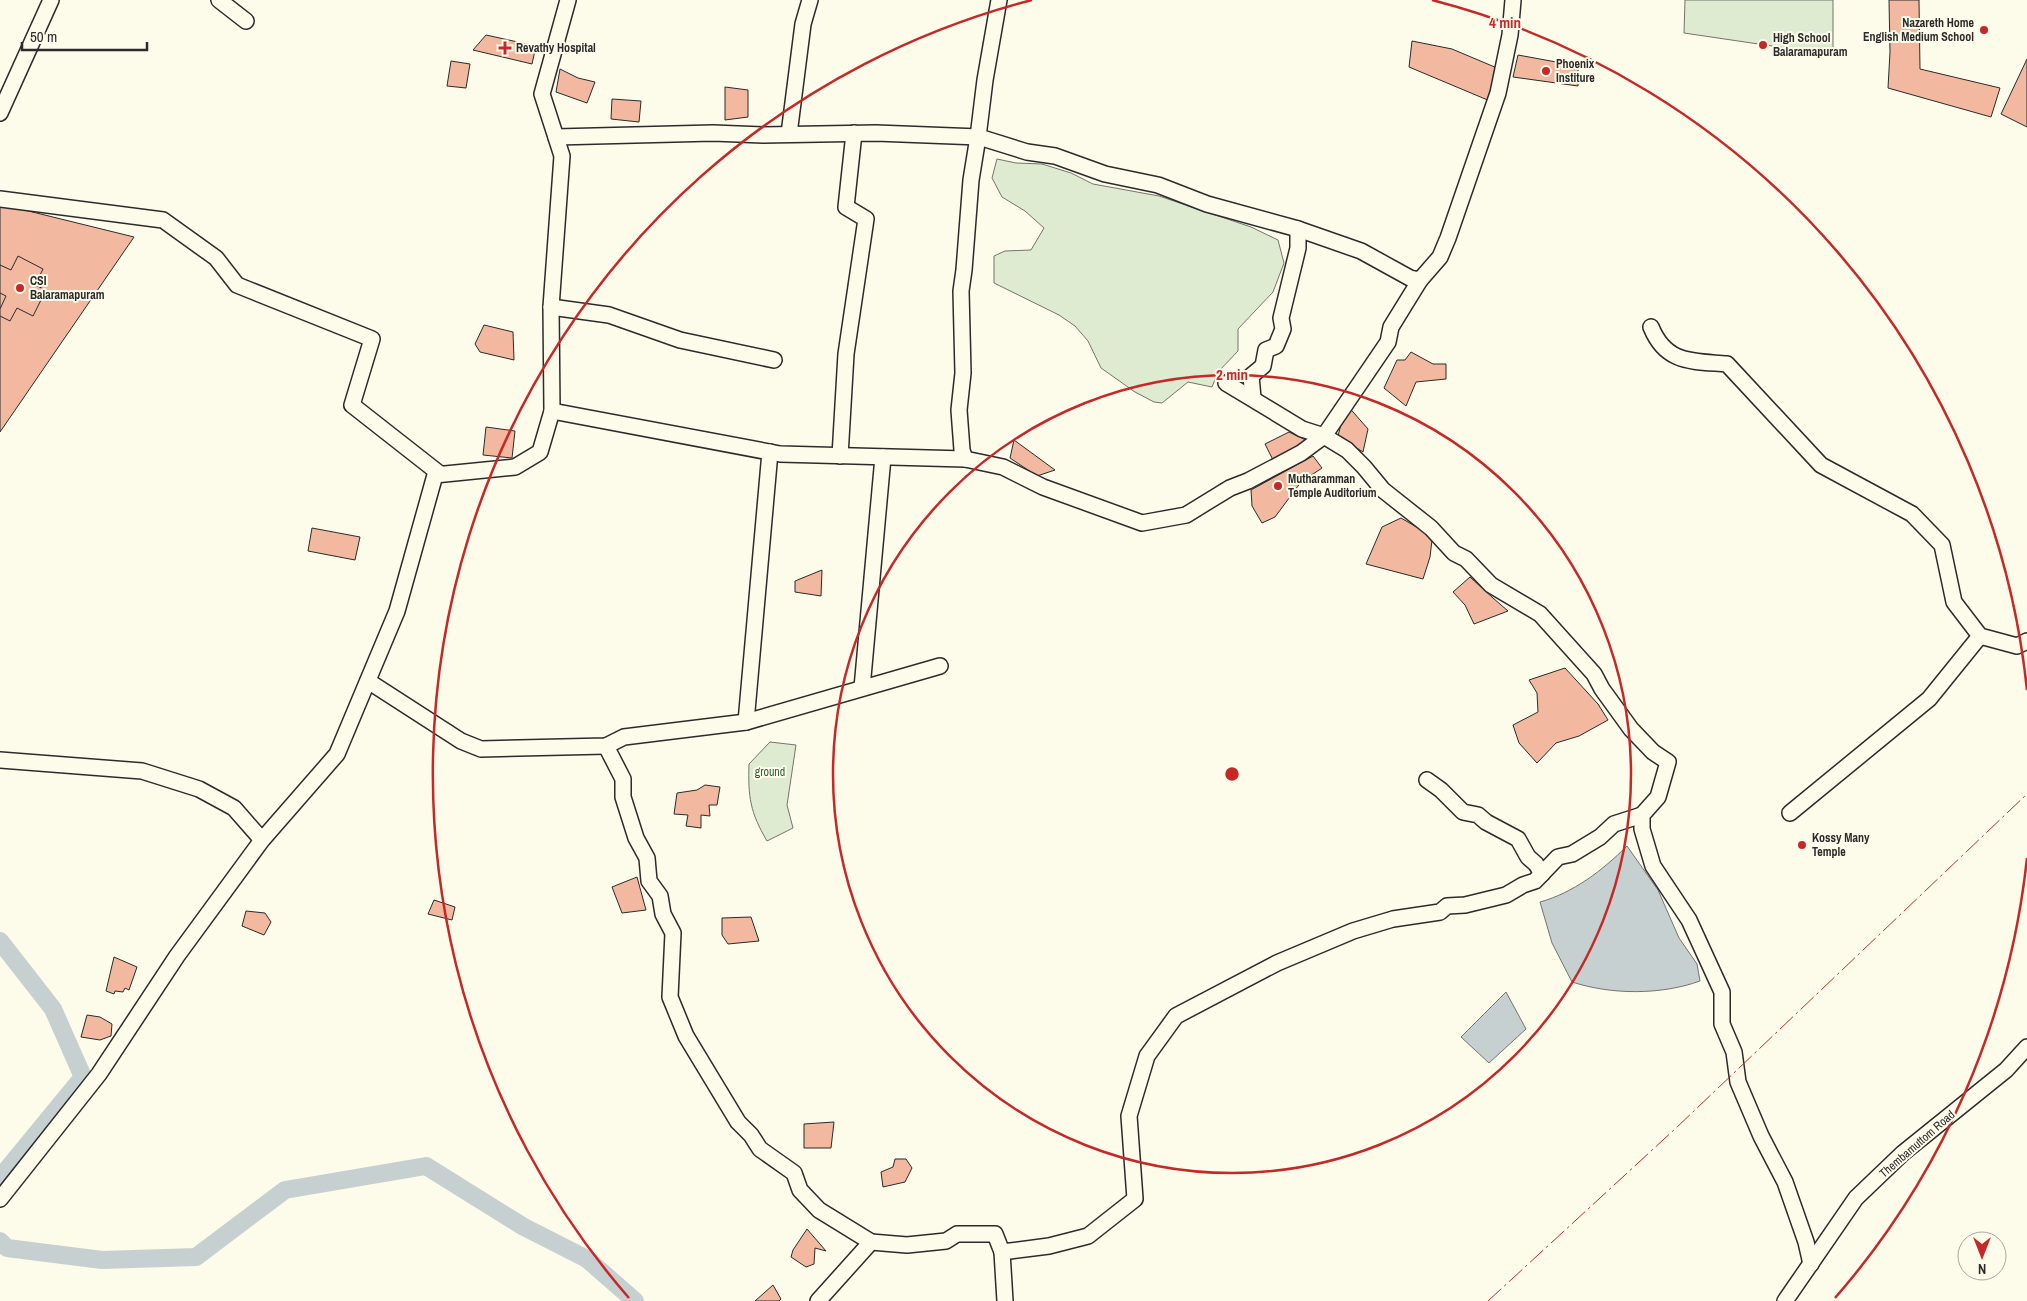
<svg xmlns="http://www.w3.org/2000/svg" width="2027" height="1301" viewBox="0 0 2027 1301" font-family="'Archivo Narrow',sans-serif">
<rect width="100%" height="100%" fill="#fdfbea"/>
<g fill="#deebd1" stroke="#74746e">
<path d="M1685,0H1833V55L1684,33Z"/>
<path d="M997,159L1016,163L1042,164L1071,173L1093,184L1159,196L1251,227L1278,240L1284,263L1273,292L1238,329V351L1218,372L1212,387L1188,382L1162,403L1154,402L1135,392L1101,368L1088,341L1075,326L1059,315L994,283V256L1005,251L1031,250L1044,228L1025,211L1002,197L992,178Z"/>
<path d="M770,742L796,745L787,805L793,828L767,841C750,812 748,797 749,764Z"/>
</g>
<g fill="#c7d0d0" stroke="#74746e">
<path d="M1627,846L1658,890L1679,938L1697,964L1700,981C1661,995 1612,995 1572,982L1552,943L1540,902C1573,893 1603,870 1627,846Z"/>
<path d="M1506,992L1526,1029L1489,1063L1461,1037Z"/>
</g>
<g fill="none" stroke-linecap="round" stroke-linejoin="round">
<g stroke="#c7d0d0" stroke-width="18">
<path d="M0,941L53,1009L83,1077L0,1178"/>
<path d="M0,1241L7,1248L102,1260L196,1257L285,1190L426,1166L524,1227L587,1259L635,1301"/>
</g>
</g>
<g fill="#f2b8a0" stroke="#2b2b2b">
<path d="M1889,0H1919L1920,69L2000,88L1991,117L1888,88L1890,52Z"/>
<path d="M486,35L536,46L532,64L473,50Z"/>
<path d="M1412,41L1452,49L1497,68L1490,101L1409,67Z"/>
<path d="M1518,55L1578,66V86L1513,77Z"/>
<path d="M2027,59V127L2001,114Z"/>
<path d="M451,61L470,64L466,88L447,86Z"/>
<path d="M560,69L578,78L595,82L587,103L556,92Z"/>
<path d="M725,87L748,90V117L725,120Z"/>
<path d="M612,99L641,101L639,122L611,119Z"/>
<path d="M0,204L134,237L0,432Z"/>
<path d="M18,256L43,269L35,285L46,290L33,316L17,308L10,321L0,316V309L6,296L0,293V265L11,270Z"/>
<path d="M484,325L513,332L514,360L480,352L475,344Z"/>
<path d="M1411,352L1433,364H1446V379L1416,382L1406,406L1384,388L1397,360H1405Z"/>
<path d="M1346,404L1368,429L1363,452L1338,436Z"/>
<path d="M486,427L515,431L512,458L483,455Z"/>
<path d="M1289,432L1314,444L1276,466L1265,444Z"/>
<path d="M1014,440L1055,470L1037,476L1010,458Z"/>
<path d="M1313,456L1322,468L1301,482L1275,517L1262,523L1252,506L1251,490Z"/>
<path d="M1401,518L1420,529L1432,540L1430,557L1423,579L1366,564L1382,527Z"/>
<path d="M312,528L360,537L355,560L308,551Z"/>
<path d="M822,570L821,596L795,592V581Z"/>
<path d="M1470,577L1493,598L1508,611L1474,624L1465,605L1453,592Z"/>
<path d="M1565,668L1598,704L1608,720L1579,736L1556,743L1537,763L1519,743L1513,725L1538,712L1537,693L1529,680Z"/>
<path d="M705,785L720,787L717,805H709L710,816L701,815V828L686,826L688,815L674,814L677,793L697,790Z"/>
<path d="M637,877L646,910L622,913L612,887Z"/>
<path d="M434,900L455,907L452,920L428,914Z"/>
<path d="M246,911L265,913L271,922L264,935L242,926Z"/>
<path d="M751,917L759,941L728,944L722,935V918Z"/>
<path d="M114,957L137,967L129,990L125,988L123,992L115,991L114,994L106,991Z"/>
<path d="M87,1015L100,1017L112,1024L111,1036L100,1040L81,1037Z"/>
<path d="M834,1122L831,1148H804V1124Z"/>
<path d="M895,1159H906L912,1168L905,1182L883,1187L881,1172L893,1167Z"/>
<path d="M807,1229L826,1251L815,1248L814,1264L806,1267L791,1257L793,1250Z"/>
<path d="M773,1285L781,1299L779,1301H755Z"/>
</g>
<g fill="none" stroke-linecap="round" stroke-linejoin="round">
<defs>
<g id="minor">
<path d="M219,0L246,21"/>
<path d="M999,0L985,80L978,137L971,180L964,270L961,291L963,373L959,410L962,450L965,459L1003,467L1043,487L1142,523L1186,515L1230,488L1248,481L1301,453L1324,436L1347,450L1364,467L1383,490L1431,528L1454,553L1466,559L1491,585L1540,614L1594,674L1602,689L1631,729L1653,752L1668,762L1658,797L1642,815V829L1653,866L1689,920L1722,992V1024L1734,1052L1738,1082L1761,1136L1785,1182L1806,1242L1811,1264"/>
<path d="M0,113L51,0"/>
<path d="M789,134L803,24L810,0"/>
<path d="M556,137L713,133L763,135L876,133L979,137L1027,152L1055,156L1105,174L1158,185L1207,204L1298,229L1361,251L1410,278L1420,280L1440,257L1448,238L1498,93L1510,35L1513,0"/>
<path d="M0,199L163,220L216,258L237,285L372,339L352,405L440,474"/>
<path d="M551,307L609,315L680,340L774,360"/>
<path d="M1651,327C1666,364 1692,361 1727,364L1821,465L1912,514L1942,545L1954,602L1980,636L2017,646L2027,641"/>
<path d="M1226,383L1302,429L1324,436L1388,342L1391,327L1420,280"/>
<path d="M1253,398L1251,376L1263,366L1266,350L1276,346L1283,329L1281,318L1298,248V229"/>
<path d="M552,411L780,454L965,459"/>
<path d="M840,456L846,354L866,219L846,207L854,133"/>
<path d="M368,681L461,741L481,749L606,746L624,737L746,722L940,666"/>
<path d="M862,688L883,457"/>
<path d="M746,722L770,452"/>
<path d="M606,746L623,779V797L636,838L647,858L649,881L660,896L663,914L673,933L670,997L686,1036L738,1122L751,1135L760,1149L794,1173L800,1190L819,1210L871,1242L907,1245L946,1241L957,1234H995L1002,1252L1005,1301"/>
<path d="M0,760L142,771L199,789L234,808L262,840"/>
<path d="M1427,780L1441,790L1463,812L1478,815L1486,822L1518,839L1528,857L1536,864L1542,874"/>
<path d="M1790,813L1929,699L1980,636"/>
<path d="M0,1199L99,1074L177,956L262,840L337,754L397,611L435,475L515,467L540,452L552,411L551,307L562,156L542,94L568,0"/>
<path d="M1002,1252L1049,1246L1088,1236L1135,1199L1129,1116L1147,1056L1176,1016L1277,963L1353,931L1393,919L1440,912L1447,906L1465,905L1506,895L1523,885L1535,881L1558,857L1572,854L1600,837L1614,824L1642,815"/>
<path d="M818,1301L871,1242"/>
<path d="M1785,1301L1856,1198L1903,1153L2006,1070L2027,1047"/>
</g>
</defs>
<use href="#minor" stroke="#2b2b2b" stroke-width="18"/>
<use href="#minor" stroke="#fdfbea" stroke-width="15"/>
<path stroke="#c62828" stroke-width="1" stroke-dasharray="18 4 2.5 4" stroke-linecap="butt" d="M1488,1301L1675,1129L2027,794"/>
</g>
<g fill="none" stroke="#c62828" stroke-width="2.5">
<circle cx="1232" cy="774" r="399"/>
<path d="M2027 858A799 799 0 0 1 1835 1298M629 1298A799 799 0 0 1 1032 0M1432 0A799 799 0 0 1 2027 690"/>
</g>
<g fill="#c62828" stroke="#fdfbea" stroke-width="2">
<circle cx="1984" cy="30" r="5"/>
<circle cx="1763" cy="45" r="5"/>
<path d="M502.5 40.5h5v5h5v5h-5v5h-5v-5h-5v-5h5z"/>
<circle cx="1546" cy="71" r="5"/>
<circle cx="20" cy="288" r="5"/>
<circle cx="1278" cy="486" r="5"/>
<circle cx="1802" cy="845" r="5"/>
</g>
<g text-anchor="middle" stroke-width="4" stroke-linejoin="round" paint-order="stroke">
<g font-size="12" font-weight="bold" fill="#2b2b2b" stroke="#fdfbea" text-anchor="start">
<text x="1974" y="27" text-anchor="end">Nazareth Home<tspan x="1974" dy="14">English Medium School</tspan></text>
<text x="1773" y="42">High School<tspan x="1773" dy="14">Balaramapuram</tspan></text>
<text x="516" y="52">Revathy Hospital</text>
<text x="1556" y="68">Phoenix<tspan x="1556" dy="14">Institure</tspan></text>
<text x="30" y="285">CSI<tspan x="30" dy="14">Balaramapuram</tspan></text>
<text x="1288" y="483">Mutharamman<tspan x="1288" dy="14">Temple Auditorium</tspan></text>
<text x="1812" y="842">Kossy Many<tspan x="1812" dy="14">Temple</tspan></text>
</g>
<g font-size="12" fill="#34623c" stroke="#fdfbea">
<text x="770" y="776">ground</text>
</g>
<g font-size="12" fill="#2b2b2b" stroke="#fdfbea">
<text transform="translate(1917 1144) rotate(-41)" y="4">Thembamuttom Road</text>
</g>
</g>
<circle cx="1232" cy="774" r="8" fill="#c62828" stroke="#fdfbea" stroke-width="2.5"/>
<g font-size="15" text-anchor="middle" font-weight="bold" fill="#c62828" stroke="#fdfbea" stroke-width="4" stroke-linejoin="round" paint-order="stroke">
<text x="1505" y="28">4 min</text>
<text x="1232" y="380">2 min</text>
</g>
<g transform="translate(1982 1256) rotate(180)"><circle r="24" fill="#fdfbea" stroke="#a9a89e"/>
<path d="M0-4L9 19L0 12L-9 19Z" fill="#c62828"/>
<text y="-8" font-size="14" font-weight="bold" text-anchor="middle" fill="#2b2b2b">N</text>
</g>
<path d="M22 42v8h125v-8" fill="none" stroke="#2b2b2b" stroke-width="2.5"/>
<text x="30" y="42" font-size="15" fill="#2b2b2b" stroke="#fdfbea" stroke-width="4" paint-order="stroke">50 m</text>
</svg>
